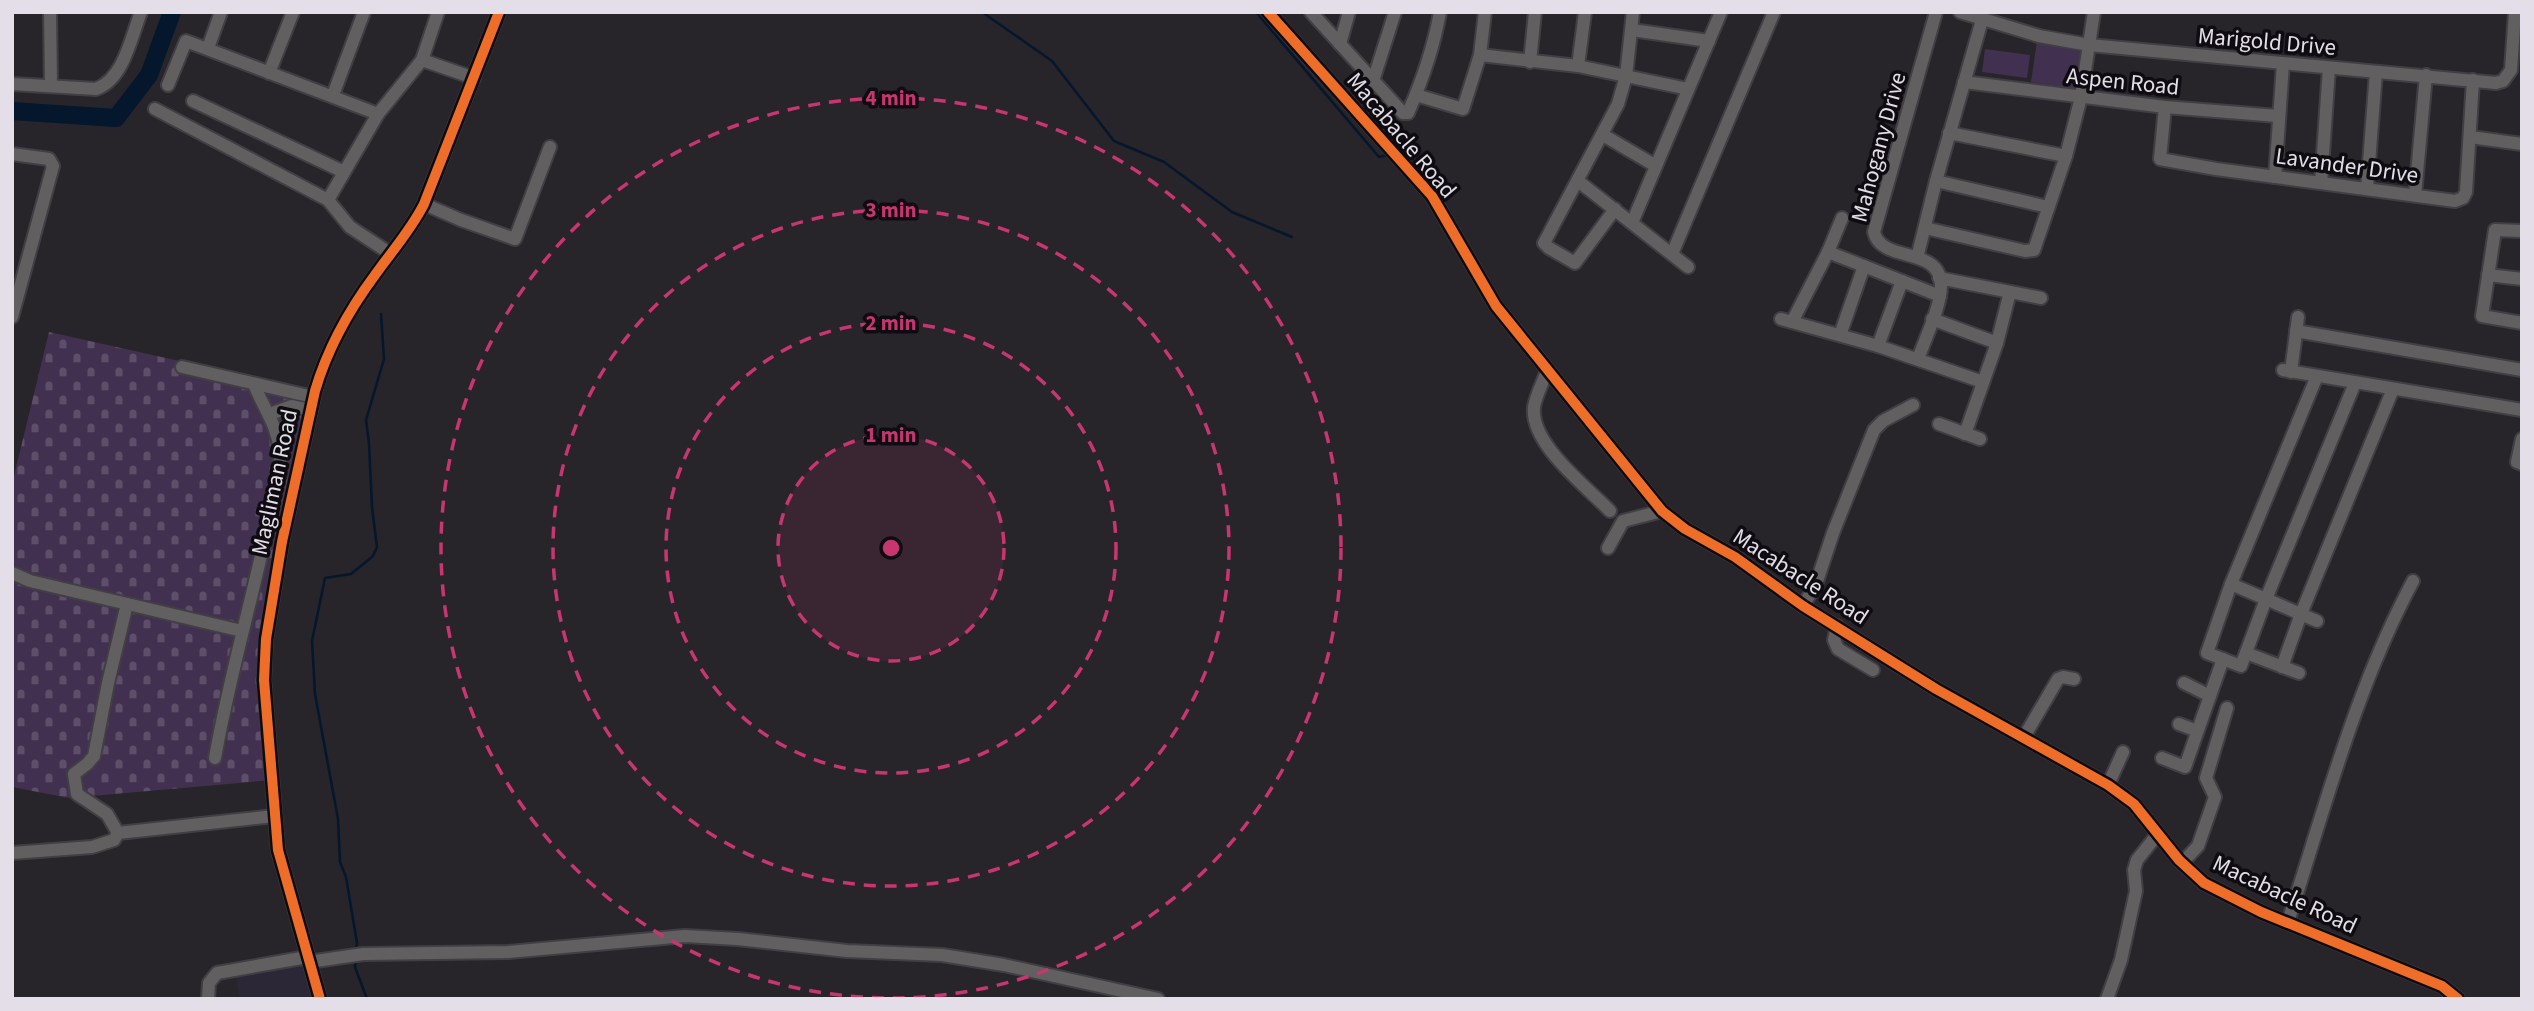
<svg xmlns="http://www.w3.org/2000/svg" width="2534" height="1011" viewBox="0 0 2534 1011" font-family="'Source Sans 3',sans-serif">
<defs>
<pattern id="cemetery-stones" width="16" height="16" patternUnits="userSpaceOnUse" patternTransform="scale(1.75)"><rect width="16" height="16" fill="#423050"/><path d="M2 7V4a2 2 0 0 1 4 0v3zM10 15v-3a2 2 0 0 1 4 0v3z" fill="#5d4e69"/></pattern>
</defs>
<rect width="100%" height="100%" fill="#27242a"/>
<path fill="#2c2737" d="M304,964L313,999H240L235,974Z"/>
<g fill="#423050">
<path d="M2037,41L2085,48L2079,89L2031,82Z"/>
<path d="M1985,49L2030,55L2027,78L1982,72Z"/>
</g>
<path fill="url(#cemetery-stones)" d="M49,332L315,391L266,639L272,780L69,798L12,787V484Z"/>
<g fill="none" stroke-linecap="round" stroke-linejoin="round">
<g stroke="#04172d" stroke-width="2.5">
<path d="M982,12L1052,61L1114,141L1164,162L1232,212L1292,237"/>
<path d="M1256,12L1379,157L1388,155"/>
<path d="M356,952L357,943L346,877L340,862L338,819L315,694L312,641L325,578L351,574L373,556L377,547L372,507L369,443L366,420L384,359L381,314"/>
<path d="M356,959L355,967L367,999"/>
</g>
<path stroke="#04172d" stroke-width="18" d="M12,111L116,118L149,75L172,12"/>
<defs>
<g id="minor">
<path d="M50,12L51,86"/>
<path d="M1268,12L1432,196L1496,306L1662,511L1685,529L1735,557L1803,606L1936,689L2108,785L2134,804L2179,860L2204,883L2261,912L2442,986L2458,999"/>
<path d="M1311,12L1403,113H1408C1422,81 1434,46 1440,12"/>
<path d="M1960,12L2039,36L2089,45L2496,83L2503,81L2511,70L2515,12"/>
<path d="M1632,30L1709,41"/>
<path d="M1340,44L1349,12"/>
<path d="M208,48L221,12"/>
<path d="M1480,55L1578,66L1688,89"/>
<path d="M422,60L474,78"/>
<path d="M1530,62L1535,12"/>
<path d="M1578,66L1585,12"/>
<path d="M269,73L293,12"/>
<path d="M1373,81L1395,12"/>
<path d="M1964,82L2165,107L2278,116"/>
<path d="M12,84L96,89C124,79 131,37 141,12"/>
<path d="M168,85L186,41L378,114"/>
<path d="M333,95L364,12"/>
<path d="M1416,95L1463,109L1480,55L1485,12"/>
<path d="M193,101L344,172"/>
<path d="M2165,107L2160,159L2216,169L2455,201L2463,198L2466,192L2473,80"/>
<path d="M155,109L328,200L378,114L422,60L438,12"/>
<path d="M1949,133L2066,156"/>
<path d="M1603,135L1656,166"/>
<path d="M2470,137L2522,144"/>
<path d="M12,154L49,159L53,166L12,317"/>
<path d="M2275,177L2283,64"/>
<path d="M1578,181L1688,267"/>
<path d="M1936,181L2048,207"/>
<path d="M2321,183L2329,68"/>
<path d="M2367,189L2376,72"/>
<path d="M2415,195L2426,75"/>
<path d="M328,200L350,227L391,254"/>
<path d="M424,204L461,220L515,239L550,147"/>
<path d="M1615,209L1575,263L1549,248L1544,243L1618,104L1626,76L1633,12"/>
<path d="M1632,223L1721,12"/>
<path d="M1925,228L2025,251L2034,250L2066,156L2081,97L2094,12"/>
<path d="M2522,231L2495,230L2482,316L2522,323"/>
<path d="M1828,252L1940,296"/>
<path d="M1672,254L1774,12"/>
<path d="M1918,254L1936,181L1982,20"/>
<path d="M2488,275L2522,279"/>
<path d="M1939,278L2041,298"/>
<path d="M1781,319L1878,346L1983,382"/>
<path d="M1932,319L1997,343"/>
<path d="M1792,322L1828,252L1842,218"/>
<path d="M2296,331L2522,370"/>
<path d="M1840,335L1864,266"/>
<path d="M1878,346L1902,281"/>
<path d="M1918,359C1925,339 1941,306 1941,286C1941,245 1881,264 1874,232L1936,12"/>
<path d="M182,367L313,397"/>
<path d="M2283,370L2522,410"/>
<path d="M1547,371C1543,382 1536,395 1534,407C1530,444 1586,486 1610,511"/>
<path d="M2291,372L2298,317"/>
<path d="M2317,376L2231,584L2207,653L2241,666L2266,599L2355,383"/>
<path d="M270,414L292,406L311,410"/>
<path d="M1939,424L1980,439"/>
<path d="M1965,434L1997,343L2010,292"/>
<path d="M2522,439L2517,462L2522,464"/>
<path d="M1608,548L1623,521L1662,511"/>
<path d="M12,573L30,581L242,631"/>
<path d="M2231,584L2317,621"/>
<path d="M1803,606L1816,584L1833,533L1874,430L1883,421L1913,405"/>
<path d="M1837,626L1834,640L1838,649L1873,670"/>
<path d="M2246,653L2299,673"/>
<path d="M2282,667L2301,614L2393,389"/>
<path d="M2184,683L2210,696"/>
<path d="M2179,724L2197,731"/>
<path d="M2024,737L2058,679L2063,677L2074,679"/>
<path d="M215,758C228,683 249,611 265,538C271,511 282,481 280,453C278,425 263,408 254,384"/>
<path d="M2162,758L2185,767L2223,659"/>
<path d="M2108,785L2123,752"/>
<path d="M118,833L107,814L77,794L74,774L87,764L94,756L108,683L127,604"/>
<path d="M12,853L92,847L114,840L118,833L274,816"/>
<path d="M2182,863L2198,846L2215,797L2206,778L2227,708"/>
<path d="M2288,922C2326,804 2355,690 2413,581"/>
<path d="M309,962L363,954L508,952L685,936L738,939L847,951L942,955L1004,965L1158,999"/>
<path d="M208,999L209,983L217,973L307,957"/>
<path d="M320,999L278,850L264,680L266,639L282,542L315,391C327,350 349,310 375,275C392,251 411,230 424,204L499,12"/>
<path d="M2107,999L2121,960L2136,891L2134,870L2137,860L2157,835"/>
</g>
</defs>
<use href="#minor" stroke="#413f44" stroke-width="16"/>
<use href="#minor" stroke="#625f60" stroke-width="12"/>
<defs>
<g id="cycleway">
<path d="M1268,12L1432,196L1496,306L1662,511L1685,529L1735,557L1803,606L1936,689L2108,785L2134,804L2179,860L2204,883L2261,912L2442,986L2458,999"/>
<path d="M320,999L278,850L264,680L266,639L282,542L315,391C327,350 349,310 375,275C392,251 411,230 424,204L499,12"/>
</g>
</defs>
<use href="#cycleway" stroke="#0f0c11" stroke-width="15"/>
<use href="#cycleway" stroke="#ee6e29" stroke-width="10"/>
</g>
<circle cx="891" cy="548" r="113" fill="#c73670" fill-opacity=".12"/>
<g fill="none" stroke="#c73670" stroke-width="3.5" stroke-dasharray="12 9">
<circle cx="891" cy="548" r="113"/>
<circle cx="891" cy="548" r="225"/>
<circle cx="891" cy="548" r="338"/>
<circle cx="891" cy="548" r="450"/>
</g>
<g text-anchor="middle" stroke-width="7" stroke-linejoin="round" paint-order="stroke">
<g font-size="23" fill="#e3dee7" stroke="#0f0c11">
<text transform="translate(2267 41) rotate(5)" y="8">Marigold Drive</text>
<text transform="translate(2123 81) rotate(6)" y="8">Aspen Road</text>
<text transform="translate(1402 135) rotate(50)" y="8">Macabacle Road</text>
<text transform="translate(1878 147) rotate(-75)" y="8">Mahogany Drive</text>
<text transform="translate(2347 165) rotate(8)" y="8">Lavander Drive</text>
<text transform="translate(274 482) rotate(-78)" y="8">Magliman Road</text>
<text transform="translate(1801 576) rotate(33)" y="8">Macabacle Road</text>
<text transform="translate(2285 894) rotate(25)" y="8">Macabacle Road</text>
</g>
</g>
<circle cx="891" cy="548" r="10" fill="#c73670" stroke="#0f0c11" stroke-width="3.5"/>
<g font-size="21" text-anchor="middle" font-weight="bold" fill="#c73670" stroke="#0f0c11" stroke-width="7" stroke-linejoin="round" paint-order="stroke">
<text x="891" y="105">4 min</text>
<text x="891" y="217">3 min</text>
<text x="891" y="330">2 min</text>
<text x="891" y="442">1 min</text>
</g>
<rect width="2534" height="1011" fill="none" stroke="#e3dee7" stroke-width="28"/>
</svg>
